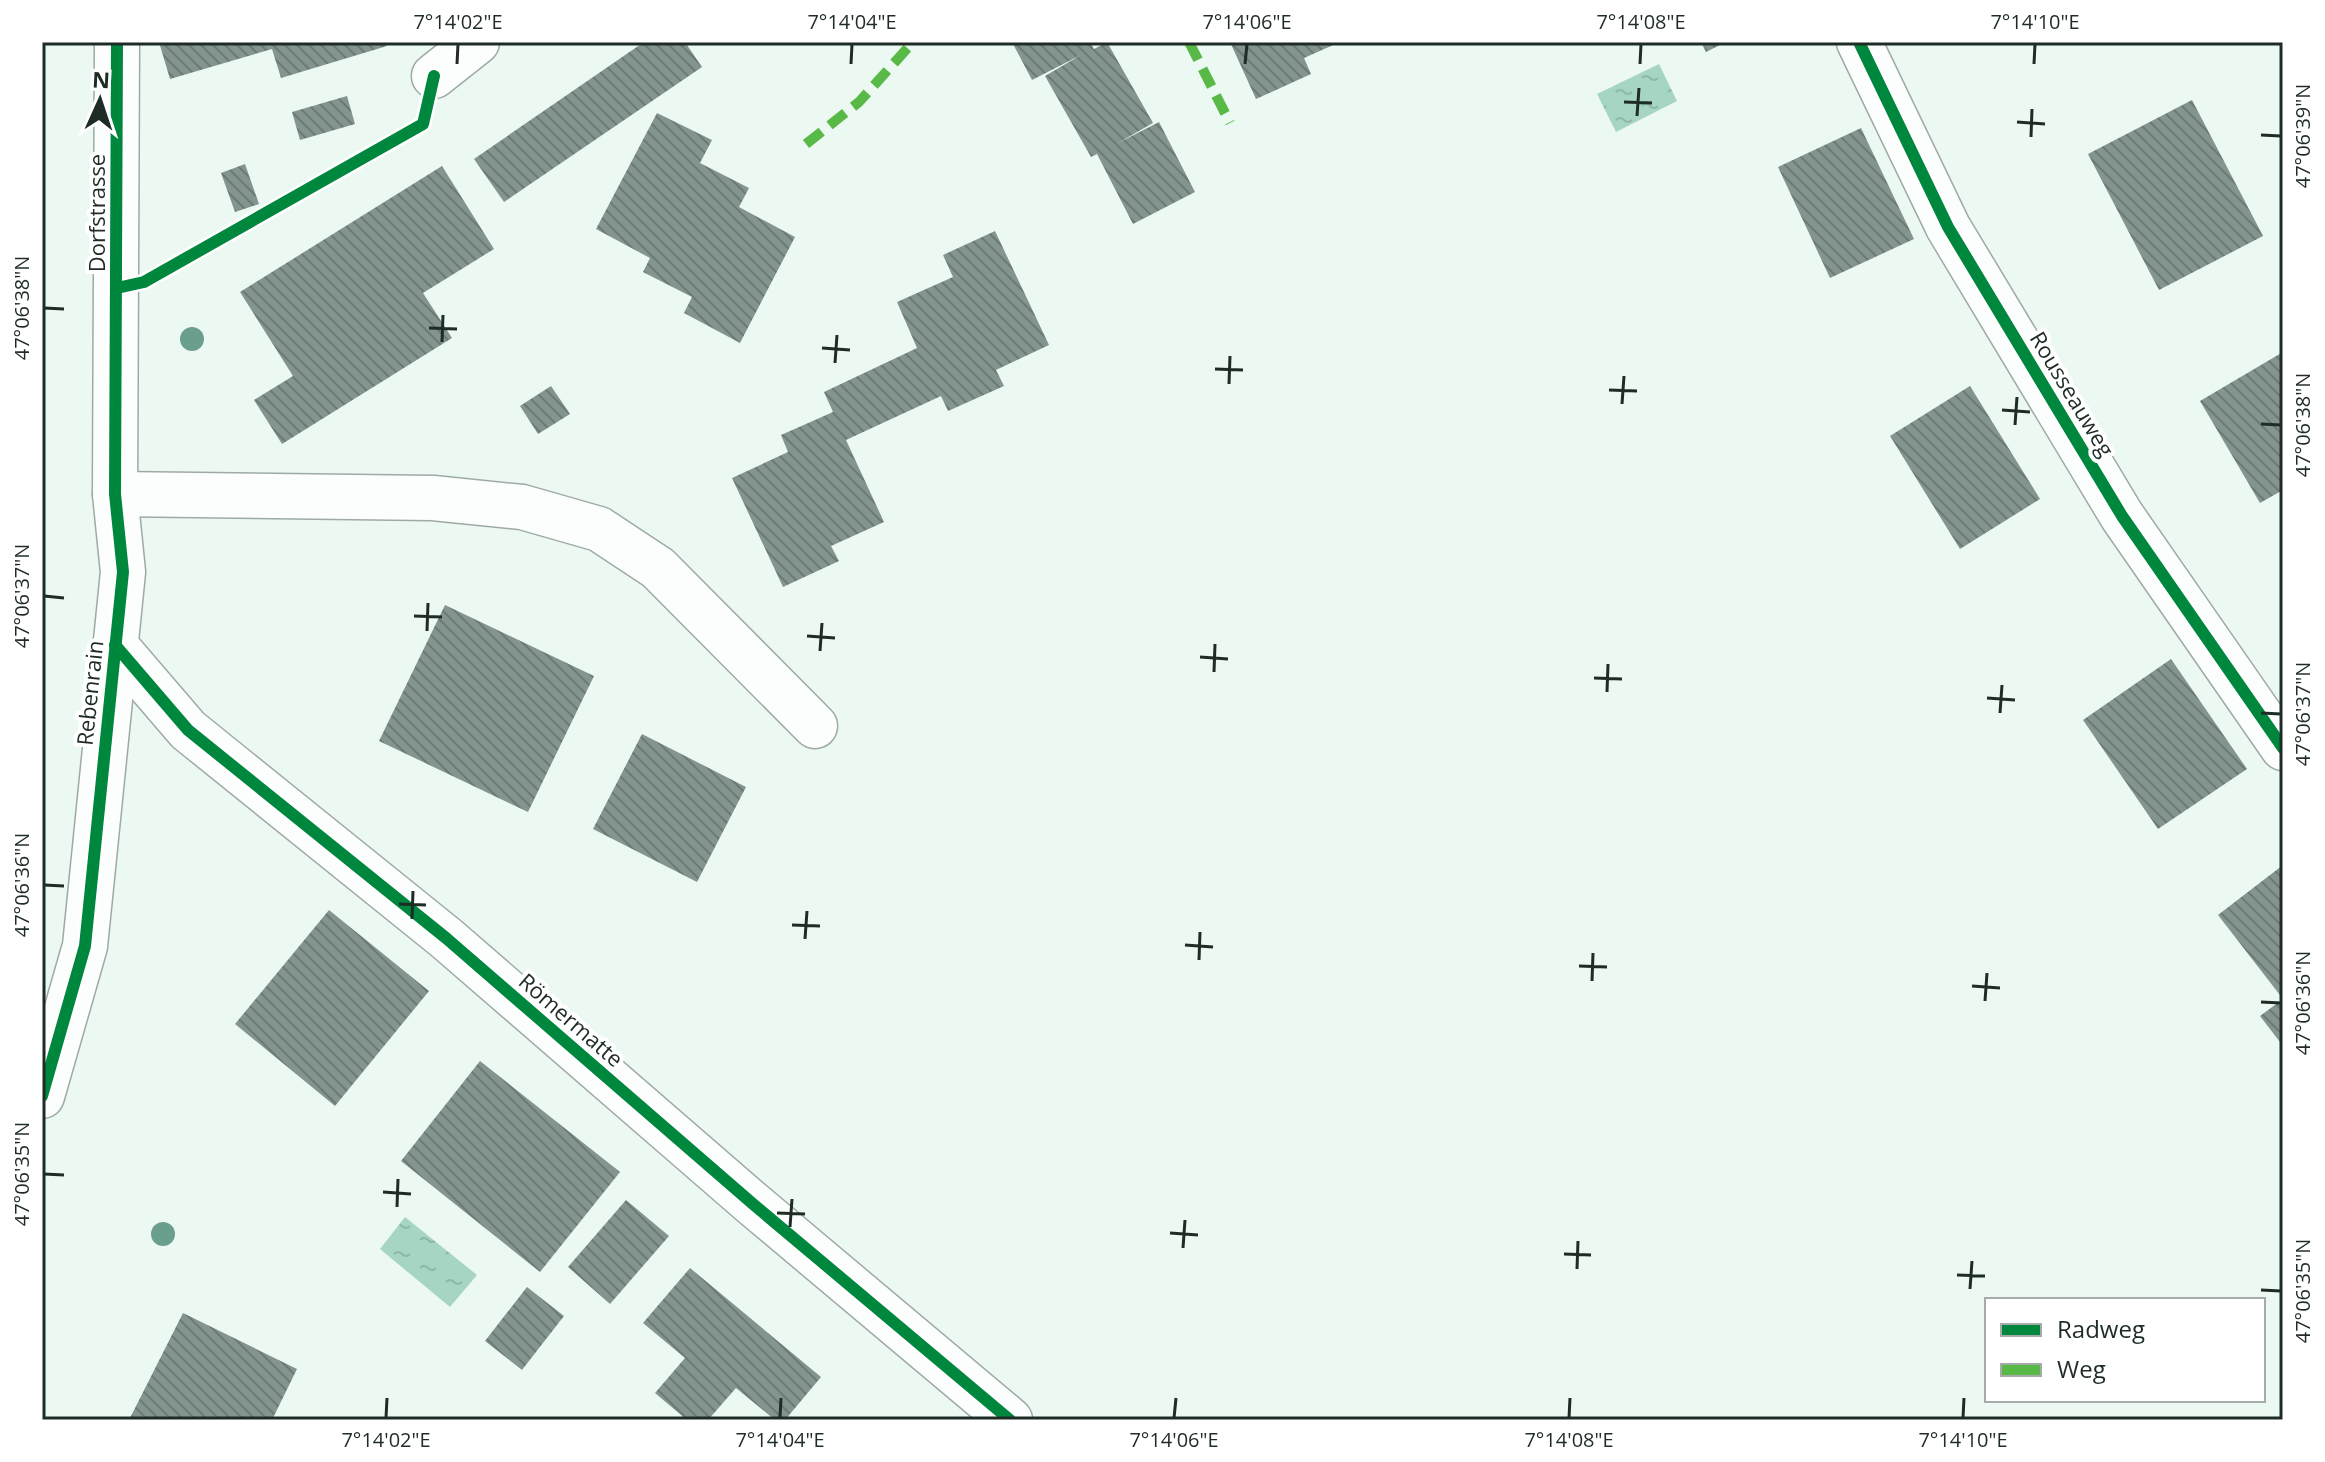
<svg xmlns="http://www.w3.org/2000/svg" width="2325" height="1462" viewBox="0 0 2325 1462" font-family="'Open Sans',sans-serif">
<defs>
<pattern id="water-ripples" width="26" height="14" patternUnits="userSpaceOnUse" patternTransform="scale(2)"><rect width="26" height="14" fill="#a6d6c1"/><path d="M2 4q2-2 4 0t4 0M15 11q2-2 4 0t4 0" fill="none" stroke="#8eb8a6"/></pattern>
<pattern id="building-back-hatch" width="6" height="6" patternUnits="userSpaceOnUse" patternTransform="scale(2)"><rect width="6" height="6" fill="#83958e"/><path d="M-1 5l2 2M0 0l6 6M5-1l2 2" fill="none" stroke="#6b7a74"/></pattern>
</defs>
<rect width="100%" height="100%" fill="#ebf9f2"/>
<g fill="url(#water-ripples)">
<path d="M1659,64L1677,101L1616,132L1597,94Z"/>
<path d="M405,1217L477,1275L450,1307L380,1249Z"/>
</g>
<g fill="url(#building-back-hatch)">
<path d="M159,42H386L387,46L281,78L272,49L170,79Z"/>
<path d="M644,42H685L702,67L504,202L474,159Z"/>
<path d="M1012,42H1090L1094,49L1107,42L1153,123L1118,143L1159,122L1195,192L1133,224L1097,154L1091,157L1045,76L1081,55L1032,80Z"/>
<path d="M1230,42H1340L1304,58L1311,74L1256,99Z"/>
<path d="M1701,42H1726L1706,52Z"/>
<path d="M347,96L355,124L300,140L292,112Z"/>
<path d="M2192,100L2263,236L2159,290L2088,154Z"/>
<path d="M657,113L712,140L700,163L749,188L739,207L795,237L740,343L684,313L692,297L643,272L650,258L596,229Z"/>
<path d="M1861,128L1914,239L1830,278L1778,167Z"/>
<path d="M245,164L259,204L235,212L221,173Z"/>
<path d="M442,166L494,249L423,293L452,338L282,444L254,400L293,376L240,292Z"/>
<path d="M995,231L1049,345L996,370L1004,386L948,411L941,396L846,440L884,522L831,546L839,561L783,587L732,478L788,452L781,435L833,412L824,392L917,348L897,302L953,277L943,255Z"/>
<path d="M2283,352V490L2260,503L2200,401Z"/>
<path d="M551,386L570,414L538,434L520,406Z"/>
<path d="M1970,386L2040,499L1960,549L1890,436Z"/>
<path d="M445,605L594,676L528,812L379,741Z"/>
<path d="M2171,659L2247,769L2158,829L2083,720Z"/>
<path d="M642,734L746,787L697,882L593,829Z"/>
<path d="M2283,865V1046L2260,1016L2283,999L2218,915Z"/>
<path d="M329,910L429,991L335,1106L235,1024Z"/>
<path d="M480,1061L620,1172L540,1272L401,1161Z"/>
<path d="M626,1200L669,1236L610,1304L568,1267Z"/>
<path d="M690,1268L821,1377L785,1420H775L736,1388L708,1420H687L655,1393L685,1358L643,1323Z"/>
<path d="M527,1287L564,1316L522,1370L485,1341Z"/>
<path d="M183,1313L297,1369L272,1420H129Z"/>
</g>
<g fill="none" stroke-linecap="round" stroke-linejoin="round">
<defs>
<g id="minor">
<path d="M1859,42L1948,227L2122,516L2283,748"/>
<path d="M434,76L477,42"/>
<path d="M115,494L433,498L522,507L599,529L658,568L815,726"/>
<path d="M115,645L188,730L446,938L753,1204L1010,1420"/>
<path d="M42,1096L85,946L123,572L115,494L117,42"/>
</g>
</defs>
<use href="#minor" stroke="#9eaaa4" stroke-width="47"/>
<use href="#minor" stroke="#fcfefd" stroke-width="44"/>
<g stroke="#58b947" stroke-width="10" stroke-dasharray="20 10" stroke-linecap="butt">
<path d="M1189,42L1230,123"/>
<path d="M806,144L859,102L913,42"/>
</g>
<defs>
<g id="cycleway">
<path d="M1859,42L1948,227L2122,516L2283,748"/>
<path d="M117,288L144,282L423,124L434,76"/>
<path d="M115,645L188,730L446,938L753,1204L1010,1420"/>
<path d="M42,1096L85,946L123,572L115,494L117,42"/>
</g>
</defs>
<use href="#cycleway" stroke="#fff" stroke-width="17"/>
<use href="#cycleway" stroke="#00873e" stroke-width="12"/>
</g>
<g fill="#6a9f8e">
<circle cx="192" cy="339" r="12"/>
<circle cx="163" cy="1234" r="12"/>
</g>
<path fill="none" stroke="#1f2c26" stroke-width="3" d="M457,64L458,44M851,64L852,44M1245,64L1247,44M1640,64L1641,44M2034,64L2035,44M1624,102L1652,103M1637,116L1639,88M2017,122L2045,124M2261,135L2281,136M2031,137L2032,109M44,308L64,309M429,328L457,329M442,342L443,315M822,348L850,350M835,363L837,335M1215,369L1243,370M1229,384L1230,356M1609,390L1637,391M1622,404L1624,376M2002,410L2030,412M2261,424L2281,425M2015,425L2017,397M44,596L64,598M414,616L442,617M427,631L428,603M807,636L835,638M820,651L822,623M1200,657L1228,659M1214,672L1215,644M1594,678L1622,679M1607,692L1608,664M1987,698L2015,700M2000,713L2002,685M2261,713L2281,714M44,885L64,886M399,904L426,905M412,919L413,891M792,925L820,926M805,939L807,911M1185,945L1213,947M1199,960L1200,932M1579,966L1607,967M1592,981L1593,953M1972,986L2000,988M1985,1001L1987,973M2261,1002L2281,1003M44,1174L64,1175M383,1192L411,1194M397,1207L398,1179M777,1213L805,1214M790,1227L792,1199M1170,1233L1198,1235M1183,1248L1185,1220M1564,1254L1591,1255M1577,1269L1578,1241M1957,1275L1985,1276M1970,1289L1972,1261M2261,1290L2281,1291M386,1418L387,1398M780,1418L781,1398M1174,1418L1176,1398M1569,1418L1570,1398M1963,1418L1964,1398"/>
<g text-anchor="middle" stroke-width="8" stroke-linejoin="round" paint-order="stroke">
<g font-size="22" fill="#1f2c26" stroke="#fff">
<text transform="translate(97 213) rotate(-90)" y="8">Dorfstrasse</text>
<text transform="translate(2072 394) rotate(59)" y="8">Rousseauweg</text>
<text transform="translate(90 693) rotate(-84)" y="8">Rebenrain</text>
<text transform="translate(571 1020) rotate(41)" y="8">Römermatte</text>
</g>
</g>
<rect width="2325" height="1462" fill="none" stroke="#ffffff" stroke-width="88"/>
<rect x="1985" y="1298" width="280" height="104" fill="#ffffff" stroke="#a5aba8" stroke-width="2"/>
<rect x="2001" y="1324" width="40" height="12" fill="#00873e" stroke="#a5aba8" stroke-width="2"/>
<text x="2057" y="1338" font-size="24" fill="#1f2c26">Radweg</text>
<rect x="2001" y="1364" width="40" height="12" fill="#58b947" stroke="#a5aba8" stroke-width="2"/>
<text x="2057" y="1378" font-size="24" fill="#1f2c26">Weg</text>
<g transform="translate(100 100) rotate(3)" stroke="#ffffff" stroke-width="6" paint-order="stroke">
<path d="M0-6L14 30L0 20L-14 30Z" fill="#1f2c26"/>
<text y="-12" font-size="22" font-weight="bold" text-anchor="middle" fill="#1f2c26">N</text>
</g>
<rect x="44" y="44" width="2237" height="1374" fill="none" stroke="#1f2c26" stroke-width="3"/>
<g font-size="20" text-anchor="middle" fill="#1f2c26">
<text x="458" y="29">7°14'02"E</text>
<text x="852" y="29">7°14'04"E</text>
<text x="1247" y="29">7°14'06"E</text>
<text x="1641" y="29">7°14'08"E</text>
<text x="2035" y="29">7°14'10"E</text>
<text transform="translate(2303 136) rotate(-90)" y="7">47°06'39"N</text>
<text transform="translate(22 308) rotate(-90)" y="7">47°06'38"N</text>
<text transform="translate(2303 425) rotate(-90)" y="7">47°06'38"N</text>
<text transform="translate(22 596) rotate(-90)" y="7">47°06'37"N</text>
<text transform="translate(2303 714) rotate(-90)" y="7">47°06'37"N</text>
<text transform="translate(22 885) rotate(-90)" y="7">47°06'36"N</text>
<text transform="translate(2303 1003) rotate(-90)" y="7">47°06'36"N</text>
<text transform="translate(22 1174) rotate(-90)" y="7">47°06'35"N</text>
<text transform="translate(2303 1291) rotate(-90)" y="7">47°06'35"N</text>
<text x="386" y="1447">7°14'02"E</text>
<text x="780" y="1447">7°14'04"E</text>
<text x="1174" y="1447">7°14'06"E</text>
<text x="1569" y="1447">7°14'08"E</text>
<text x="1963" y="1447">7°14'10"E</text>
</g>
</svg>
